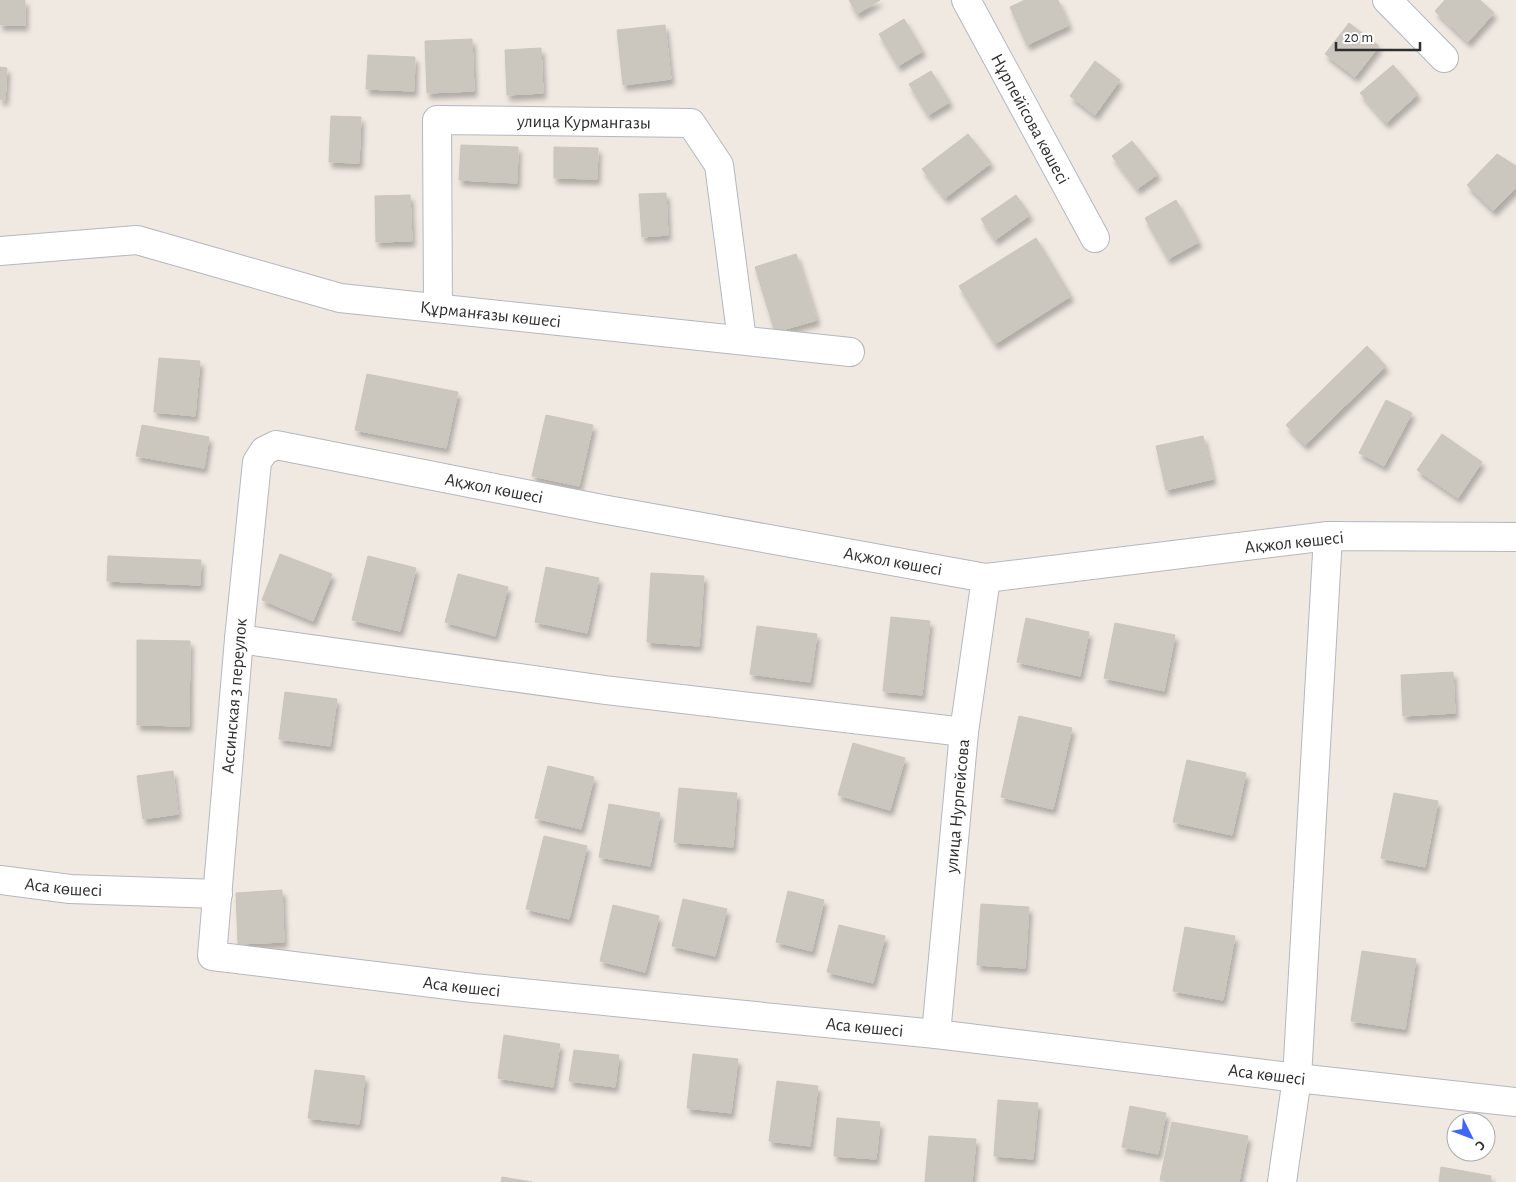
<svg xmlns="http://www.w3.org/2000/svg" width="1516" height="1182" viewBox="0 0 1516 1182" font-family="'Alegreya Sans',sans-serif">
<defs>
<filter id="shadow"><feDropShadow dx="3" dy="5.5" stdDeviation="2.5" flood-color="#0004"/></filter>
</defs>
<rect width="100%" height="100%" fill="#efe9e1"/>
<g fill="#cbc7bf" stroke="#cbc5ba" filter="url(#shadow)">
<rect x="0" y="0" width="25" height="25"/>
<path d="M849,0H880L857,14Z"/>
<path d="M1025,0H1058L1069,25L1027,45L1010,7Z"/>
<path d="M1445,0H1480L1494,13L1468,42L1435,11Z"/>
<path d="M904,19L923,51L898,66L879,34Z"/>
<path d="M1349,23L1379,46L1355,77L1325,54Z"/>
<path d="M665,25L671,79L623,85L617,30Z"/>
<path d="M472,39L474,91L427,93L425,41Z"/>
<path d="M541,48L543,93L507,95L505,50Z"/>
<path d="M368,55L415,57L414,91L366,89Z"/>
<path d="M1095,61L1120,80L1095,115L1070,96Z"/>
<path d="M1393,65L1418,94L1386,123L1360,93Z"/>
<path d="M0,67L7,68L5,100L0,99Z"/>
<path d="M931,71L950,102L928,115L909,84Z"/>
<path d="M331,116L361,117L359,163L329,162Z"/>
<path d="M968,134L991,163L945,198L922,169Z"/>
<path d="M1132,141L1158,174L1137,189L1112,156Z"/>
<path d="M461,145L518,147L517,183L459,180Z"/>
<path d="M554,147L598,148L597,179L554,178Z"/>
<path d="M1497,154L1516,166V188L1493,211L1467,185Z"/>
<path d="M666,193L668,235L642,237L639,194Z"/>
<path d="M410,195L412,241L376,242L375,196Z"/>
<path d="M1016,195L1030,215L995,240L981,219Z"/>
<path d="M1176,200L1199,242L1168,259L1145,218Z"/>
<path d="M1036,238L1071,296L995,344L959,286Z"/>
<path d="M796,254L817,320L775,332L755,267Z"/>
<path d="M1367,346L1386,366L1305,445L1286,425Z"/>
<path d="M159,358L200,361L195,416L154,412Z"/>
<path d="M367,374L458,392L446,448L355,430Z"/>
<path d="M1386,400L1412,413L1384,466L1359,453Z"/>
<path d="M546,415L593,425L579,486L532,476Z"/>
<path d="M142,425L209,437L204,468L136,456Z"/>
<path d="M1442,434L1482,462L1458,498L1417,470Z"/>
<path d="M1203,436L1213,479L1166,490L1156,446Z"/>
<path d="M280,554L332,574L313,621L262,600Z"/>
<path d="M108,556L201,560L200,585L107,581Z"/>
<path d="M368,556L416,568L400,631L352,620Z"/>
<path d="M546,567L599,578L587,633L535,622Z"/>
<path d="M651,573L704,576L699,646L647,642Z"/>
<path d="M458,574L508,587L495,636L445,622Z"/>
<path d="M891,617L930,621L922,695L883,691Z"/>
<path d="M1026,618L1089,632L1080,676L1017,662Z"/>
<path d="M1115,623L1175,635L1164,691L1104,678Z"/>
<path d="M757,626L817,634L810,682L750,674Z"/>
<path d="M137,640L190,641L189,726L137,725Z"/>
<path d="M1453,672L1455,713L1403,716L1401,675Z"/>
<path d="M285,692L337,699L330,746L279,739Z"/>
<path d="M1019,716L1072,728L1053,809L1001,797Z"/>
<path d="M853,743L905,758L890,810L838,795Z"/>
<path d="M1187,760L1246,773L1232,835L1173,822Z"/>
<path d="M548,766L594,777L581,829L535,818Z"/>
<path d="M173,771L178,814L143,819L137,776Z"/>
<path d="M679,788L737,793L733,847L674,842Z"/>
<path d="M1394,793L1438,801L1425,867L1381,858Z"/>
<path d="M609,804L660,813L650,866L599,857Z"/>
<path d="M544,836L587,846L569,919L526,909Z"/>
<path d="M282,890L284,942L238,944L236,893Z"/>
<path d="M788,891L824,900L812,951L776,942Z"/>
<path d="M683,899L727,909L715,956L672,946Z"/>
<path d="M981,904L1029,907L1025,968L977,965Z"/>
<path d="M613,905L659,916L645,972L600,961Z"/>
<path d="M839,925L885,936L873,983L827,972Z"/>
<path d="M1185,927L1235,936L1223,1000L1173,991Z"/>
<path d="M1362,951L1416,959L1405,1029L1351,1021Z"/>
<path d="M504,1035L560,1044L553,1087L498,1078Z"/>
<path d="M574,1050L619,1055L615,1087L569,1081Z"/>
<path d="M693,1054L738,1059L731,1113L687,1108Z"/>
<path d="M315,1070L365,1076L359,1124L308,1118Z"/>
<path d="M777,1081L818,1086L810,1146L769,1141Z"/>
<path d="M998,1100L1038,1103L1033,1159L994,1156Z"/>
<path d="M1130,1106L1166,1113L1158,1154L1122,1147Z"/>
<path d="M837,1118L880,1122L876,1159L834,1156Z"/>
<path d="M1172,1122L1248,1136L1239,1182H1169L1160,1180Z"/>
<path d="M929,1136L976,1139L972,1182H925Z"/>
<path d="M1441,1167L1491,1176L1490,1182H1439Z"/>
<path d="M502,1177L532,1182H501Z"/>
</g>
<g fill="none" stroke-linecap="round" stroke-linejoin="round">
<defs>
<g id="street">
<path id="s1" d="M966,0L1095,238"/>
<path d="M1387,0L1444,58"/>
<path id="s2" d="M0,251L137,240L340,298L850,352"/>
<path id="s3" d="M438,308L437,120L691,123L719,165L742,340"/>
<path id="s4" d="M1516,537L1328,536L986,578L602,509L276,445L264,451L257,462L239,639L212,956L473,988L936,1034L1297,1078L1516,1102"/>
<path d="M239,639L605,690L964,732"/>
<path id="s5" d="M0,880L70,889L218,894"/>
<path id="s6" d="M936,1034L964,732L986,578"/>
<path d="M1282,1182L1297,1078L1328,536"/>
</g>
</defs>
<use href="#street" stroke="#b4b7c1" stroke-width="30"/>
<use href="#street" stroke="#fff" stroke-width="28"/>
</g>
<g text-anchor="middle" stroke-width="4" stroke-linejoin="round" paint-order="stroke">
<g font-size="18" fill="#2e2e2e" stroke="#fff">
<text dy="6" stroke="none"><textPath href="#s1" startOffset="135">Нұрпейісова көшесі</textPath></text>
<text dy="6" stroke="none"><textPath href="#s3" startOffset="335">улица Курмангазы</textPath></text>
<text dy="6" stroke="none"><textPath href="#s2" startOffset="500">Құрманғазы көшесі</textPath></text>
<text transform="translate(494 488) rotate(11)" y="6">Ақжол көшесі</text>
<text transform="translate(1294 542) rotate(-6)" y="6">Ақжол көшесі</text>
<text transform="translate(893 561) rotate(10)" y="6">Ақжол көшесі</text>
<text transform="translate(234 696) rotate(-85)" y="6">Ассинская 3 переулок</text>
<text dy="6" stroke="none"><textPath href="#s6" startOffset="229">улица Нурпейсова</textPath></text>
<text dy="6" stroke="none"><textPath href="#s5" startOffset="64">Аса көшесі</textPath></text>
<text dy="6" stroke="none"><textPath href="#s4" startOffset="2029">Аса көшесі</textPath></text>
<text dy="6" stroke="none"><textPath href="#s4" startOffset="2434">Аса көшесі</textPath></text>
<text dy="6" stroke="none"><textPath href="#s4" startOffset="2839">Аса көшесі</textPath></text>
</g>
</g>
<g transform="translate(1471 1137) rotate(132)"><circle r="24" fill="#ffffff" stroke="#ababab"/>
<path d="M0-4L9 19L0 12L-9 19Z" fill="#4264fb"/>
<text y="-8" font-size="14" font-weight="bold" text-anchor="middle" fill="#2e2e2e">С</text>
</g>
<path d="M1336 42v8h84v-8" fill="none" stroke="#2e2e2e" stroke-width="2.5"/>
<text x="1344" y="42" font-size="15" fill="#2e2e2e" stroke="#ffffff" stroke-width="4" paint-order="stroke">20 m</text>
</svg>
